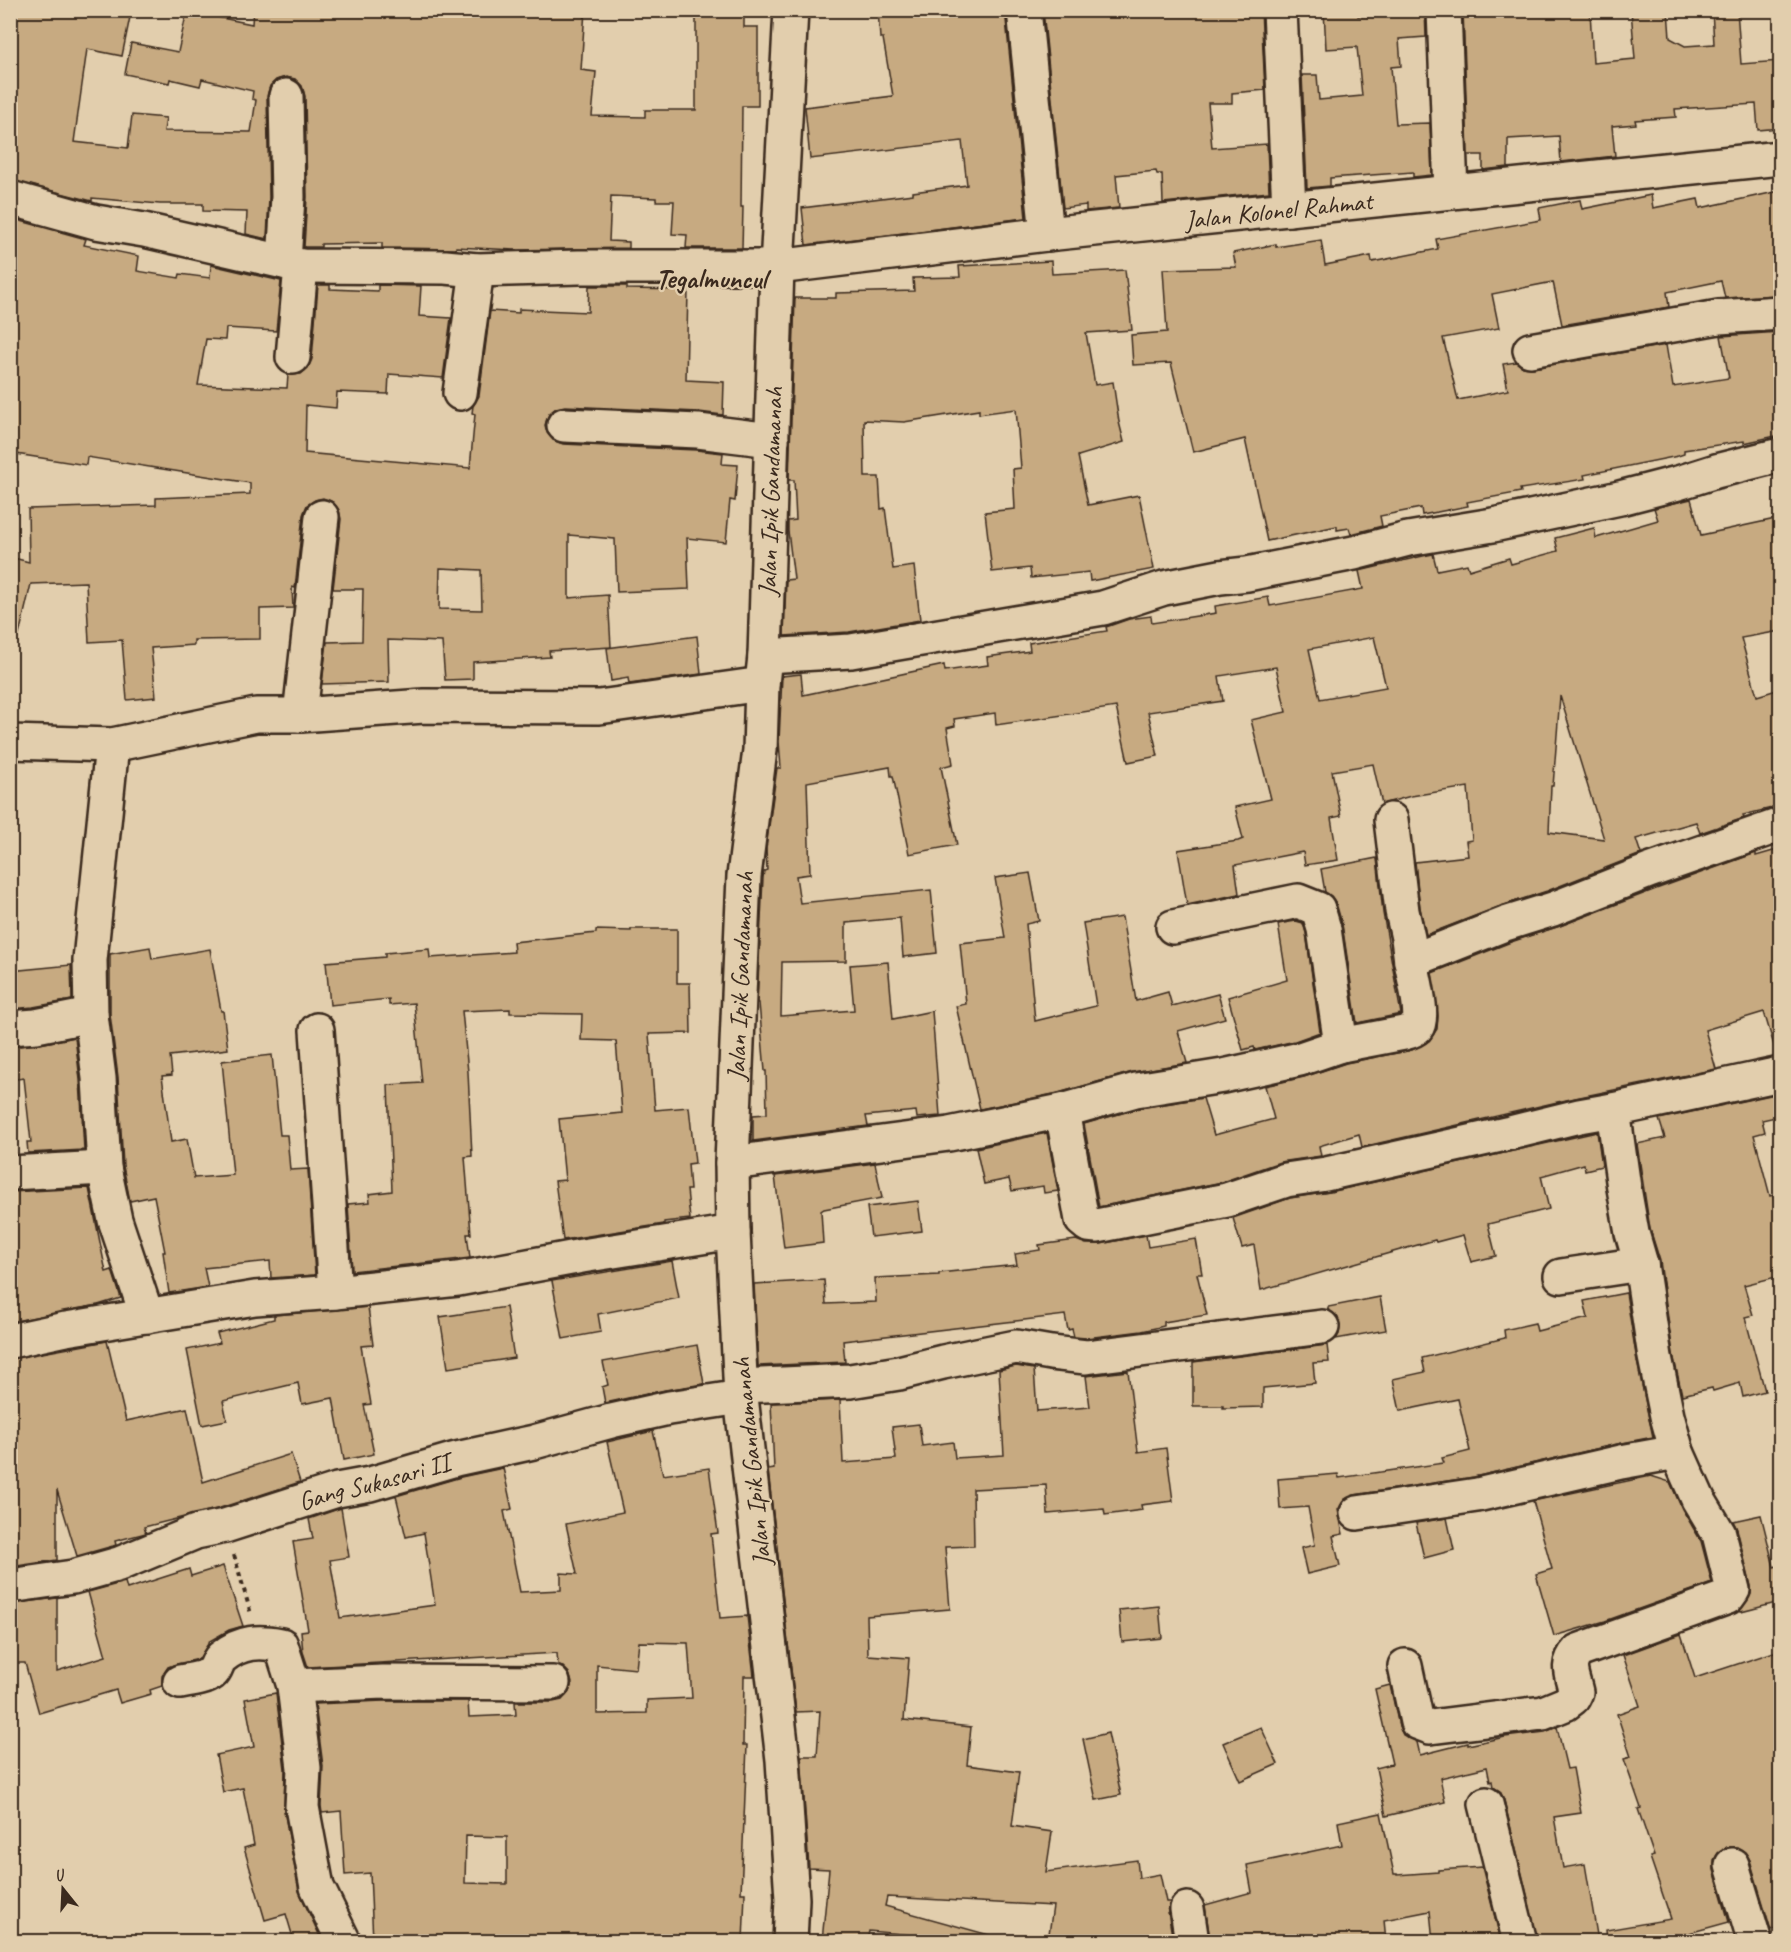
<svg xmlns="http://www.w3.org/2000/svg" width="1791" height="1952" viewBox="0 0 1791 1952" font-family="Caveat,sans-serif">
<rect width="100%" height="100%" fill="#e2cead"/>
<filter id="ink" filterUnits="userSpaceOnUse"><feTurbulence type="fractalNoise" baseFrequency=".0167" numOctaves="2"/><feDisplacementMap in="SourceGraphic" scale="12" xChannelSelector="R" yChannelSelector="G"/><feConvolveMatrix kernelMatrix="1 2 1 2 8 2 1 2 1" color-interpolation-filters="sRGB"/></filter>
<g filter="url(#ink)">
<g fill="#c7aa81" stroke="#3b2a1e" stroke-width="1.5" fill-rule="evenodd">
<path d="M10,10H100L130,17L122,56L87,49L74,142L128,148L132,115L166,118L164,131L251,132L256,100L252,99L253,91L202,79L200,86L170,79L169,83L125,74L131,43L178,52L187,11L252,24L253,10H585L581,70L596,72L592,116L645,117V110H696V10H744V27H758V106H742L741,207H743L742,248H686L687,235L672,234L674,201H656V198L611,196L609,241L629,242V248L515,250L456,247V249L382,248V243L321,244V247H304L307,197L305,96L302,86L295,79L286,77L276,80L270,86L267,96L269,197L267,239L246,234L247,212L203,211V204H160L92,198V201L10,180Z"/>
<path d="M878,10H1005L1026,218L806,245L802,208L913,194V192L967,185L962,141L810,159L805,107L893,96L883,38H880Z"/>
<path d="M1043,10H1261L1265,90L1232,93V103H1208L1212,148L1267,144L1269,192L1163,203L1162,174H1157L1156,171L1116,175L1119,208L1086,211V205L1063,208Z"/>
<path d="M1324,10H1358V16L1404,13V10H1425L1426,37L1399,39L1401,66L1391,67L1396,124L1430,123L1432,175L1413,177V172L1330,178V186L1307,188L1302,75H1317L1319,100L1362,96L1357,47L1326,49Z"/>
<path d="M1463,10H1551V13L1590,11L1593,63L1635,59L1631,10H1668L1670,38L1685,46L1714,44L1712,10H1737L1741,64L1780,61V128L1758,130L1756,104L1675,109L1676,117L1635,120L1636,124L1612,126L1615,156L1561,162L1559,136L1508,139V167L1483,170V155H1468Z"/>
<path d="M1780,191V295L1725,298L1721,281L1667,292L1669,307L1562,325L1553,282L1492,294L1499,328L1443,338L1458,400L1508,390L1503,364L1516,362L1523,367L1533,368L1666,345L1673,387L1729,378L1721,336L1780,332V356L1774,357L1776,365H1773L1780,410V435L1744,443V441L1684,450V454L1678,456L1584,475L1585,479L1520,489L1521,492L1467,502L1468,506L1422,515L1421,508L1380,516L1382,526L1351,534L1349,528L1337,530V526L1267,541L1245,439L1193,452L1171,363L1133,365L1131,335L1167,332L1163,269L1236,267L1233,253L1276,244V247L1321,240L1325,265L1371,256L1372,262L1438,249L1436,239L1541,220L1539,208L1580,200L1582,209L1651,195L1653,208L1698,199L1700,208Z"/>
<path d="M10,218L86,239L84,245L139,256L137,271L179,278L180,274L210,278L211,265L281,281L276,331L226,328L225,340L206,339L198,385L287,388L288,375L301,374L308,368L312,359L318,285H330V289L378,291V285L421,286L419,316L451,318L443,378L389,374L388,394L337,392L336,408L306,405L305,453L470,468L475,414L472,413L473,406L479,396L490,311L519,313V309L588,312L589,286H627V289L688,290L686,380L724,382L723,415L699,412L565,406L556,408L549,414L545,425L547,433L553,440L563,444L696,450L723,453L722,464L738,465L735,501L730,500L726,542L687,538L689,589L617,592L615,539L569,535V598L608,595L611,647L549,651L550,657L473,662V679L445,680L442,642L388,640L389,682L322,684L327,642L362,641L363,589H333L341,519L339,510L333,502L323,498L315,500L307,505L303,515L295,588L292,587L293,608L260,609V639L194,640V645L151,648L156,697L127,700L122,640L89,642L86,582L31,584L19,635L10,634V557L29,562L28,509L156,505V498L250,494V483L87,457L86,465L10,453ZM440,568L481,570L482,610L439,609Z"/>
<path d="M1051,261L1052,274L1125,270L1132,330L1086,333L1095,385L1113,382L1119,422L1124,442L1078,456L1088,505L1139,495L1154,569L1090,581L1089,572L1031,578L1030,568L992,572L985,512L1015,509L1013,469L1021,468L1016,409L979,414V410L904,422L864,420L865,477H879L881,509L885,508L893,569L914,566L920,620L849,632L784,636L786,580L794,579L788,531V521L796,520L794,480H789L795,298H836V293L914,291L913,278L960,277L959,266Z"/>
<path d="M1691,499L1701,535L1780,518V631L1741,638L1757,696L1780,689V806L1743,815L1744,818L1700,833L1696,822L1636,839L1641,854L1547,891L1498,907L1426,935L1420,908L1415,862L1468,856L1466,841L1472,840L1468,787L1411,796L1382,804L1373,764L1332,771L1341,816L1331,818L1338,860L1305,865L1303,852L1235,865L1239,894L1187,905L1178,850L1238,841L1243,839L1235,807L1271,799L1251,720L1286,712L1276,667L1219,676L1223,701L1148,712L1158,756L1128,762L1116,707L996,725L995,713L954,719L955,726L947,728L953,764L941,767L957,845L909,854L893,776H891L890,767L807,782L810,874L796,876L800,903L931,890L937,953L903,957L900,918L846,923V961L782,962L781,1016L854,1010L850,965L888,962L893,1019L932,1011L940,1116L917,1118L916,1111L866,1116L868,1126L753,1141V1115L767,1114L766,1071H765L759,1003H757L763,878L764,871L767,870L766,848L777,768H781L779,741L782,676L801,674L803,695L944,665L945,671L988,665L987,657L1030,651L1029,643L1107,631L1106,627L1129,619L1151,616L1152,623L1216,613L1215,606L1268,597L1270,606L1363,589L1359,571L1423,556L1433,554L1437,570L1467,564L1469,570L1509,558L1511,564L1558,551L1555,538L1594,528L1596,538L1658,520L1654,508ZM1374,637L1386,687L1320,699L1309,649ZM1560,696L1604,839L1549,832L1551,786H1553Z"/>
<path d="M697,636L701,674L629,684L628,678L611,681L607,648Z"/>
<path d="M1780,849V1049H1775L1764,1012L1705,1030L1716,1069L1575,1098L1362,1147L1359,1134L1319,1146L1321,1156L1280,1162L1222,1182L1099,1207L1084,1124L1140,1108L1203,1098L1214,1135L1274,1119L1265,1086L1304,1077L1346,1063L1412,1050L1429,1041L1437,1029L1438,1016L1432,973L1511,942L1560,926L1656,889L1756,853V856Z"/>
<path d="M1377,858L1383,913L1401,1014L1357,1023L1342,924L1336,903L1331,896L1325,892L1321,869Z"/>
<path d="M1030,873L1039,921L1026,924L1035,1021L1096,1006L1083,923L1122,917L1136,1001L1168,992L1172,1006L1218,994L1225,1018L1178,1031L1187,1063L1133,1072L1058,1093L980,1109L956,1006L966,1004L960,943L1005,938L995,878Z"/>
<path d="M1296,921L1303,923L1306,933L1320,1032L1295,1041L1255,1050L1254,1047L1243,1050L1228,997L1287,980L1278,924Z"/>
<path d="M631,929H677V983H690L691,1033L649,1034L655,1110L689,1107L695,1163L688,1164L690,1190H687L690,1219L664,1222V1224L563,1240L555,1181L565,1180L559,1119L622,1113L616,1041L581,1040L582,1014L510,1013V1009L462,1011L468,1072L472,1156L465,1157L471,1234H467L470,1258L352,1271L348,1204L370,1202L369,1194L392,1191L388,1085L422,1083L414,1003L389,1005V999L330,1005L326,962L385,957V953L429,949L430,958L514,952L513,942L596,933V930L631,931Z"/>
<path d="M150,947L152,959L210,949L221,1011H223L228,1049L170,1056L172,1075L162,1076L171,1142L187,1139L194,1178L233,1175L222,1061L272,1055L280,1135H287L290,1170L308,1169L315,1275L271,1278L270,1261L204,1268L208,1287L169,1293L163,1252H165L154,1196L130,1201L123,1166L118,1077L110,1014V954Z"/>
<path d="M71,965L72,1000L33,1007L11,1009L10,971Z"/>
<path d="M75,1037L80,1080L84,1150L28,1153L27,1142H31L24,1078L10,1080V1047L40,1044Z"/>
<path d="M1780,1093V1116L1762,1120L1765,1132L1754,1135L1770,1196L1773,1195L1780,1225V1276L1744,1285L1753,1315L1745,1317L1765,1391L1743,1397L1740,1383L1713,1391L1712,1388L1682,1395L1673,1354L1660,1261L1650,1229L1637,1144L1665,1138L1659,1119Z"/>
<path d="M1597,1132L1602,1166L1585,1170L1584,1164L1541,1176L1549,1209L1488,1224L1496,1256L1471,1262L1463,1235L1436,1242L1435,1240L1261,1290L1254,1245L1242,1248L1233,1218L1290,1198L1330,1192Z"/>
<path d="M1047,1133L1058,1191L1044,1193L1043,1186L1012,1191L1009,1179L984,1184L976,1148Z"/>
<path d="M875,1163L882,1198L824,1209L821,1211L823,1243L784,1248L775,1176Z"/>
<path d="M89,1188L106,1272L112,1270L121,1298L98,1305L10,1322V1192Z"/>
<path d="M918,1201L922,1231L871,1237L867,1207Z"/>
<path d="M1146,1235L1148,1247L1196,1239L1202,1274H1197L1207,1315L1164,1322V1326L1142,1331L1086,1338L1074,1337L1072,1329L1068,1330L1065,1315L1024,1320L843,1341L845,1362L758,1366L754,1284L824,1280L826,1304L876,1302L875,1278L939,1275V1273L1017,1265L1015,1254L1040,1250L1039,1245L1076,1240L1086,1244H1100Z"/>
<path d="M672,1261L679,1298L598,1314L601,1332L563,1339L552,1281Z"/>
<path d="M1626,1293L1637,1361L1653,1437L1617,1444L1474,1477L1354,1495L1345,1499L1338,1510L1343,1534L1333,1536L1340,1566L1307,1574L1301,1548L1315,1545L1308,1507L1280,1509L1278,1479L1338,1474L1339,1478L1444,1463L1442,1458L1470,1451L1458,1399L1400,1411L1393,1379L1425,1372L1422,1358L1505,1338L1504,1330L1535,1323L1537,1331L1588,1318L1584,1301Z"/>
<path d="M1380,1297L1386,1330L1336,1339L1339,1334L1340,1324L1337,1316L1328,1310V1307Z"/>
<path d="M368,1307L373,1345L361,1346L371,1404L364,1405L374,1454L344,1460L333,1398L302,1404L298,1383L223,1401L227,1420L202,1425L187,1350L220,1343L217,1333L274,1319V1315Z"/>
<path d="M506,1307L514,1358L448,1368L440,1317Z"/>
<path d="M107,1341L126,1421L187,1408L203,1482L291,1454L300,1482L220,1508L144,1527L146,1533L115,1541L116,1545L113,1546L77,1556L57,1490V1560L10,1567V1359Z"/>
<path d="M697,1345L704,1384L665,1390L605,1403L602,1387L608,1385L603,1362Z"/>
<path d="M1327,1345L1329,1362L1313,1363L1315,1383L1263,1388V1407L1223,1408V1406H1193V1362Z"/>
<path d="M1016,1366L1034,1369L1037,1411L1090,1407L1086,1376L1128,1371L1138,1452L1166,1448L1173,1501L1141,1505L1142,1510L1105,1515L1104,1509L1048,1514L1046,1485L973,1489L974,1546L945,1547L950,1609L867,1616L868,1655L909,1658L904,1720L971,1727L967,1765L1019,1772L1012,1826L1052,1832L1046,1872L1137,1860L1139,1878L1160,1874L1166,1902H1170L1168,1912L1173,1941H1048L1053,1906L887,1897L885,1906L989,1935L988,1941H910L911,1935L869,1931L867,1941H822L829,1869L809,1868L801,1756H817L820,1711L796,1712L768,1470L774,1469L771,1403L840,1400L843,1463L896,1459L892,1427L919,1424L922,1446L953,1442L955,1458L1004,1455L999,1370Z"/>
<path d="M653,1431L663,1475L709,1468L718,1533L711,1534L720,1618L747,1616L754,1676H744L743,1745H747L741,1893H745L743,1941H373L370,1873L345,1875L341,1811L322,1813L321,1806L323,1766L315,1704L383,1701H468L469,1717L516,1715L515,1702H553L562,1700L569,1692L572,1683L569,1673L563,1667L558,1666L557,1653L308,1667L303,1652L301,1631L308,1630L293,1542L313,1539L309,1519L341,1508L349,1557L330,1560L340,1618L435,1605L424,1533L406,1537L396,1496L461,1477L503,1468L512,1509L504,1511L520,1592L561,1590V1573L577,1574L566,1524L623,1512L607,1442ZM639,1642L688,1643L692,1698L647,1700V1713L597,1714V1665L636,1669ZM466,1836L507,1837V1884L465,1883Z"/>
<path d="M1651,1476L1670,1482L1682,1509L1701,1541L1712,1583L1605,1621L1554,1636L1536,1574L1552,1569L1533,1501Z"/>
<path d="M1761,1515L1774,1567L1780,1565V1602L1741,1612L1740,1610L1751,1594V1586L1737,1529L1733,1521Z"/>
<path d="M1447,1518L1454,1550L1424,1558L1416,1523Z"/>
<path d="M223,1566L243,1626L229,1630L208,1642V1644L199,1659L177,1664L168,1667L162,1676V1686L150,1690L151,1694L120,1703L116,1690L39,1713L25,1663H10V1604L57,1598V1671L106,1656L88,1592L125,1582L127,1589L189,1569L191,1576Z"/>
<path d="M1159,1606L1162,1638L1122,1642L1119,1610Z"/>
<path d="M1681,1634L1695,1678L1780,1650V1926L1771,1930L1750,1860L1745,1852L1737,1847H1727L1718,1853L1714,1860V1870L1729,1922L1678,1936L1679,1941H1607L1606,1930L1671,1919L1650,1857L1654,1856L1638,1809L1641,1808L1624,1759L1631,1757L1617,1714L1640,1706L1623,1655Z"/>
<path d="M1390,1685L1399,1726L1403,1735L1417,1742L1420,1755L1468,1743V1745L1505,1737L1545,1732L1557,1727L1567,1769L1573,1768L1581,1813L1554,1817L1563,1868L1585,1864L1598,1941H1538L1504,1800L1500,1791L1493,1787L1492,1781L1490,1782L1487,1767L1440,1778L1445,1802L1386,1816L1376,1768L1392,1764L1375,1689Z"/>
<path d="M276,1693L285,1769L284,1810L299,1891L322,1941H294L286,1914L265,1920L244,1848L254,1845L243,1788L223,1792L216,1755L254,1747L245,1699Z"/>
<path d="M1261,1727L1278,1764L1240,1781L1223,1743Z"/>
<path d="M1108,1733L1121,1795L1096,1800L1083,1739Z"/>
<path d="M1381,1813L1394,1874H1397V1875L1438,1872V1870L1482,1867L1501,1941H1433L1430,1911L1384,1920L1386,1941H1336V1936L1308,1941H1210L1205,1905L1252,1892L1247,1865L1342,1845L1338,1822Z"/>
</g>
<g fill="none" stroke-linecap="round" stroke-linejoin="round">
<defs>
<g id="minor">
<path d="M1024,10L1047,234"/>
<path d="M1280,10L1289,209"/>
<path d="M1444,10L1451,192"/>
<path id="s1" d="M10,198L96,222L144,230L301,266L445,267L477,270L579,267H777L1047,234L1780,158"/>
<path d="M284,262L288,197L286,96"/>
<path d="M1530,350L1719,317L1780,313"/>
<path d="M293,357L301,266"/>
<path d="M460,393L477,270"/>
<path d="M564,425L698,431L772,440"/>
<path d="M765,656L851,651L1103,608L1164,588L1220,577L1247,574L1354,553L1408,539L1493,525L1620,498L1678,483L1716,471L1780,455"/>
<path d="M300,715L322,517"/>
<path d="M10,742L112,745L256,715H300L424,706L599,707L762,684"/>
<path d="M112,745L90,960L91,1015L99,1078L104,1168L115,1220L147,1316"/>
<path d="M1391,820L1402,911L1408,938L1411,961"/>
<path d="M1173,927L1298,901L1318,909L1324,929L1341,1045"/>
<path d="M10,1028L36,1026L91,1015"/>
<path d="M317,1030L335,1292"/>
<path d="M1062,1111L1082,1220L1088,1225L1097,1226L1227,1200L1286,1180L1326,1174L1510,1133L1579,1116L1613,1110L1780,1074"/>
<path d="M732,1163L949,1134L1062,1111L1136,1090L1223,1076L1300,1059L1341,1045L1404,1033C1408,1032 1413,1031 1417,1027C1425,1017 1413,975 1411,961L1505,924L1553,909L1649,871L1780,825"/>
<path d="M10,1173L104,1168"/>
<path d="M1561,1276L1641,1264"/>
<path d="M10,1341L66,1329L255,1298L335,1292L458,1279L582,1256L733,1232"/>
<path d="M741,1386L850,1381L899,1373L943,1362L1016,1347L1051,1353L1086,1357L1322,1327"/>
<path d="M1357,1513L1477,1495L1621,1462L1677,1452"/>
<path id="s2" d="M10,1586L73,1577L119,1564L196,1532L225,1526L337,1490L370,1484L456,1459L534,1442L611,1421L669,1408L741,1397"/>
<path d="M1405,1666L1417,1722L1430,1727L1543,1713L1565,1704L1573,1698L1576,1692C1572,1675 1565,1665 1578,1651L1728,1597L1733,1590L1719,1534L1698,1499L1677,1452L1667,1416L1655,1357L1641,1264L1632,1233L1624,1188L1613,1110"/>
<path d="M180,1682C190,1680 204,1679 212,1673C217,1669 217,1660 222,1657C241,1641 259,1641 281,1645L294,1686L304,1768L302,1807L317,1887L344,1942"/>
<path d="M294,1686L383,1682L553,1683"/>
<path d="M1486,1804L1520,1942"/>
<path d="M1732,1865L1755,1942"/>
<path d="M1187,1909L1192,1942"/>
<path id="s3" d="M790,1942L792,1899L783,1760L741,1397L733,1232L732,1163L744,876L760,750L762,684L765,656L777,267L791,10"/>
</g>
</defs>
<use href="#minor" stroke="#3b2a1e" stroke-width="38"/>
<path stroke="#3b2a1e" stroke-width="4" stroke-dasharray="4.5 4.5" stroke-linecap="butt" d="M234,1555L251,1614"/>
<use href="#minor" stroke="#e2cead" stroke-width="33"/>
</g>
</g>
<g text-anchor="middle" stroke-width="4.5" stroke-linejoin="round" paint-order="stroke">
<g font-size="26" fill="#3b2a1e" stroke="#e2cead">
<text dy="9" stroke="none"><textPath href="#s1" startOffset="1280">Jalan Kolonel Rahmat</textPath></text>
<text dy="9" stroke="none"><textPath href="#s3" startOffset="1455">Jalan Ipik Gandamanah</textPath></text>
<text dy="9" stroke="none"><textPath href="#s3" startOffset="969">Jalan Ipik Gandamanah</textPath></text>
<text transform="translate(751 1462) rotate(-96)" y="9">Jalan Ipik Gandamanah</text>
<text dy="9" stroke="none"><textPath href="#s2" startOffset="380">Gang Sukasari II</textPath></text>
</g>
<g font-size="28" font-weight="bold" fill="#3b2a1e" stroke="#e2cead">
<text x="711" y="288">Tegalmuncul</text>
</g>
</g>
<rect width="1791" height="1952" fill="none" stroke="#e2cead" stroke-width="36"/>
<rect x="18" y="18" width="1755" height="1916" fill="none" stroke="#3b2a1e" stroke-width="2" filter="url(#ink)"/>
<g transform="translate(63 1889) rotate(342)" stroke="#e2cead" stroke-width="4.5" paint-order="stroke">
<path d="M0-4.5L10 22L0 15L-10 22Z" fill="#3b2a1e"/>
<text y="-9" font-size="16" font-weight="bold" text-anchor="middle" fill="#3b2a1e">U</text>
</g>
</svg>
